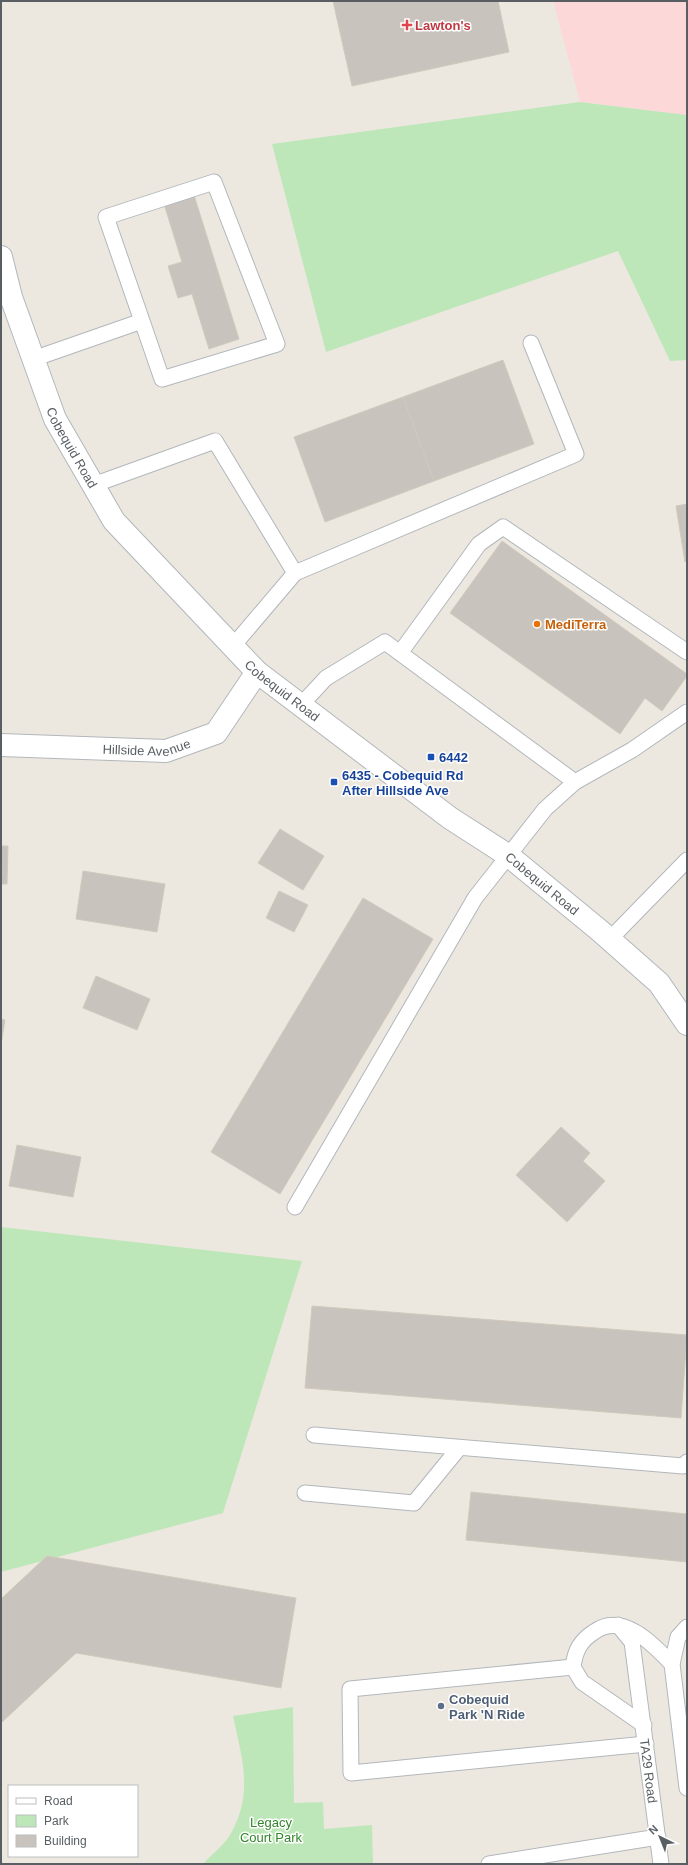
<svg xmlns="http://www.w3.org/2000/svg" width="688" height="1865" viewBox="0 0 688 1865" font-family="Arial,sans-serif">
<rect width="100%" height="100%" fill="#ede8df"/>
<path fill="#fdd8d9" d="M553,1H687V115L580,102Z"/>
<g fill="#bee7b9">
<path d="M580,102L687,115V360L670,361L618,251L326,352L272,144Z"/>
<path d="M1,1227L302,1261L223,1513L1,1572Z"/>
<path d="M293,1707L294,1803L323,1802L324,1829L372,1825L373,1864H203C211,1855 224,1845 230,1835C254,1793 242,1759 233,1716Z"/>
</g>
<g fill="#c8c3bc" stroke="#d2c9bd">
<path d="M333,1H498L509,52L352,86Z"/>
<path d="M194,195L239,339L209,349L192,294L178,298L168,266L182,262L164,204Z"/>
<path d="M503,360L534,444L434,481L403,397Z"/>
<path d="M403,397L434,481L325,522L294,437Z"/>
<path d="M687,504V561L685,562L676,506Z"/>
<path d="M502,541L687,674V676L662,711L645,698L620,734L450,613Z"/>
<path d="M280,829L324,856L303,890L258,863Z"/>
<path d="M1,846H8L7,884H1Z"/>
<path d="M83,871L165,884L157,932L76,919Z"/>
<path d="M279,891L308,905L294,932L266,918Z"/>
<path d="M363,898L433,939L280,1194L211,1152Z"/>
<path d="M96,976L150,999L137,1030L83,1008Z"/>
<path d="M1,1019L5,1020L1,1044Z"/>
<path d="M561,1127L590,1153L583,1161L605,1181L567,1222L516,1175Z"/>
<path d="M17,1145L81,1157L73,1197L9,1186Z"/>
<path d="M312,1306L687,1335L681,1418L305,1388Z"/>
<path d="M471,1492L687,1514V1562L466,1540Z"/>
<path d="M47,1556L296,1598L281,1688L76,1653L1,1723V1599Z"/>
</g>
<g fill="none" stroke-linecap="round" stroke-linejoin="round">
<defs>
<g id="service">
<path d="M33,359L142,321L162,379L277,344L214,182L106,217L142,321"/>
<path d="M93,485L215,441L295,573L233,646"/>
<path d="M295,573L576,454L531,343"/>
<path d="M400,653L479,544L503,527L687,652"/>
<path d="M300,706L326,678L385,642L575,782"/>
<path d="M610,939L687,860"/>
<path d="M295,1207L475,898L545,809L575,782L632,750L687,712"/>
<path d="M314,1435L683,1466L687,1462"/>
<path d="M305,1493L414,1503L459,1448"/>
<path id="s1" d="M618,1625L632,1642L661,1864"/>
<path d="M687,1627L678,1637L672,1664L687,1788"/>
<path d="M573,1667L350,1689L351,1773L646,1744"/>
<path d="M644,1725L582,1682L573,1667C575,1651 580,1641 594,1632C622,1611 653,1644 672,1664"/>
<path d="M489,1864L658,1837"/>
</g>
<g id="minor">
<path id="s2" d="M1,745L166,751L216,733L257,672"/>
</g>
<g id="secondary">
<path id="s3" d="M1,257L11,297L55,419L114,521L257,672L450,818L509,856L599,930L659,983L687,1024"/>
</g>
</defs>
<use href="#service" stroke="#b2b7bc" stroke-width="17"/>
<use href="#minor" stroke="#b2b7bc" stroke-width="24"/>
<use href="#secondary" stroke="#b1b7bc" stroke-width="24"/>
<use href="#service" stroke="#fff" stroke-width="15"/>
<use href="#minor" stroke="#fff" stroke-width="22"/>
<use href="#secondary" stroke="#fff" stroke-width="22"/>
</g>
<path fill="#e0444e" stroke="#fff" stroke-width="1.5" d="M405 19h4v4h4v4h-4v4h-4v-4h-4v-4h4z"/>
<circle fill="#e8710a" stroke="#fff" stroke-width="1.5" cx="537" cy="624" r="4"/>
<g fill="#1a4fb4" stroke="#fff" stroke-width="1.5">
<rect x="427" y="753" width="8" height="8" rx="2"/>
<rect x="330" y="778" width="8" height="8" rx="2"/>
</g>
<circle fill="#5c6f8a" stroke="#fff" stroke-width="1.5" cx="441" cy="1706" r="4"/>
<g text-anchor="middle" stroke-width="3" stroke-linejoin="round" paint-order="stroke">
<g font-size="13" font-weight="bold" fill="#be3a42" stroke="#fff" text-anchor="start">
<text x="415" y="30">Lawton's</text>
</g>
<g font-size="13" fill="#585e62" stroke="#fff">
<text dy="5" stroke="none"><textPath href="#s3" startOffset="204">Cobequid Road</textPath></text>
<text dy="5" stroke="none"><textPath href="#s3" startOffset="528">Cobequid Road</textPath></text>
<text dy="5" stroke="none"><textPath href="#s2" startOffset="146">Hillside Avenue</textPath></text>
<text dy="5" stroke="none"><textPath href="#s3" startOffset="852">Cobequid Road</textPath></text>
<text dy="5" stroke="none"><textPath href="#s1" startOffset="152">TA29 Road</textPath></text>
</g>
<g font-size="13" font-weight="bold" fill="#c56008" stroke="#fff" text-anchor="start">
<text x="545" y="629">MediTerra</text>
</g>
<g font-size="13" font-weight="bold" fill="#164399" stroke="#fff" text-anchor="start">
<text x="439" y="762">6442</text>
<text x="342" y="780">6435 - Cobequid Rd<tspan x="342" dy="15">After Hillside Ave</tspan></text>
</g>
<g font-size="13" font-weight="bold" fill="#4e5e75" stroke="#fff" text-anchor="start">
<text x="449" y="1704">Cobequid<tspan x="449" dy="15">Park 'N Ride</tspan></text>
</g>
<g font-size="13" fill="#33852d" stroke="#fff">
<text x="271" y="1827">Legacy<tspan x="271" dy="15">Court Park</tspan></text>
</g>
</g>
<rect width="688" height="1865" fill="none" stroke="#585e62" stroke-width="4"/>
<rect x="8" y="1785" width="130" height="72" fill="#ffffff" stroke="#bcbfc0"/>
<rect x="16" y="1798" width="20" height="6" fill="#ffffff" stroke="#bcbfc0"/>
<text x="44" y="1805" font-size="12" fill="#585e62">Road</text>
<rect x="16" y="1815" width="20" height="12" fill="#bee7b9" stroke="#bcbfc0"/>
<text x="44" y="1825" font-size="12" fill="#585e62">Park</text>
<rect x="16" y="1835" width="20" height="12" fill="#c8c3bc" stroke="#bcbfc0"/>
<text x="44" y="1845" font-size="12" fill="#585e62">Building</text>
<g transform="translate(660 1837) rotate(317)" stroke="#ffffff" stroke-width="3" paint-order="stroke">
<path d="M0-3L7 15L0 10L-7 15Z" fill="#585e62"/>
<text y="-6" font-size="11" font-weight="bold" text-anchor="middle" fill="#585e62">N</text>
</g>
</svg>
